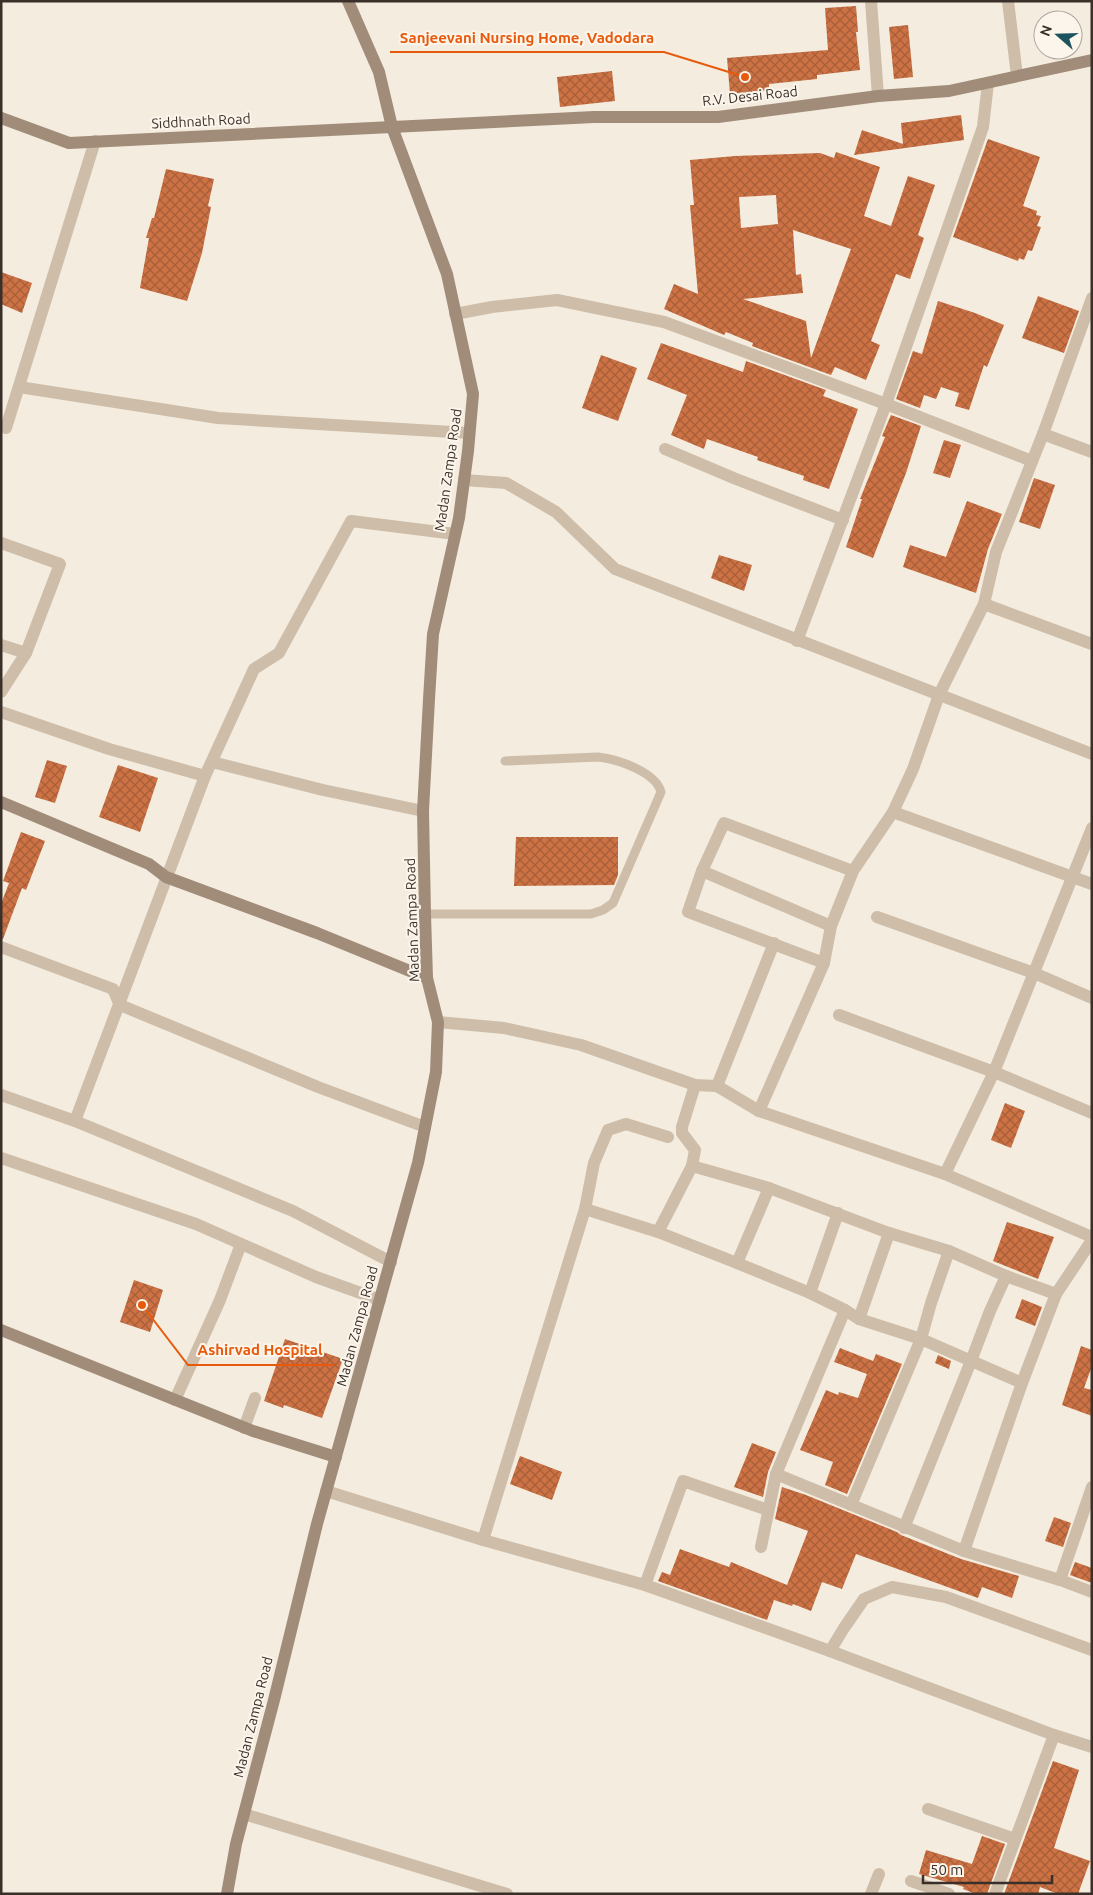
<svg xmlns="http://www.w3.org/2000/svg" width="1093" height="1895" viewBox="0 0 1093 1895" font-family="Ubuntu,sans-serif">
<defs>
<pattern id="building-cross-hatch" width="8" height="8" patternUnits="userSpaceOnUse" patternTransform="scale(1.25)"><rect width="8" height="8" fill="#cc7244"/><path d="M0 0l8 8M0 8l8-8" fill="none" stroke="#a75e39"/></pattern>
</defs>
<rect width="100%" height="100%" fill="#f4ecde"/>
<g fill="url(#building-cross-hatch)" fill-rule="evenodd">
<path d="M856,6L858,32H856L860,70L817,75V79L769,84V90L730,94L727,58L828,50L825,8Z"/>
<path d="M908,25L913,77L894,79L889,27Z"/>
<path d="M612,71L615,101L560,107L557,77Z"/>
<path d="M961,115L964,140L854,155L862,130L903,144L901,123Z"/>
<path d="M988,139L1040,157L1023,206L1037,211L1036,215L1041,216L1037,226L1041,227L1032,251L1028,250L1024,260L1019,258L1018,261L953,237Z"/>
<path d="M836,152L880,167L864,216L891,226L908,176L935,185L918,235L924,238L910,279L896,274L871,341L880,345L866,380L835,367L831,375L752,346L753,343L726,332L724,335L664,309L674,284L698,294L690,205H694L690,160L735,156L820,153L834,158ZM776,195L778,224L741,228L739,197ZM793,230L851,249L811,358L806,321L743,299L803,293L801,274L796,275Z"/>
<path d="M166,169L214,179L208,206L211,207L202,253L187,301L140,288L149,238H146L152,218H154Z"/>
<path d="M1,272L32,283L22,313L1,304Z"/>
<path d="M1038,296L1079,311L1064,353L1022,338Z"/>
<path d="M938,301L975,313L1004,325L987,367L984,365L969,410L955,406L959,393L941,387L936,399L924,395L920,408L896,399L913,351L922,354Z"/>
<path d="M661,343L743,372L746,361L826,390L823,396L858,409L829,489L803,480L804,476L757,460L758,457L707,439L704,449L671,435L687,395L647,379Z"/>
<path d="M601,355L637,368L618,421L582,408Z"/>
<path d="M891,415L921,426L906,473L873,558L846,547L862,499H860L885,437L882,436Z"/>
<path d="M944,440L961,445L950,478L933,473Z"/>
<path d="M1034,478L1055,485L1040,529L1019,522Z"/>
<path d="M967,501L1002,514L988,549L976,593L903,567L910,545L946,557Z"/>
<path d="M719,555L752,565L744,591L711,578Z"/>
<path d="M47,760L67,766L55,803L35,797Z"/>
<path d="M118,765L158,778L140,832L99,817Z"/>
<path d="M21,832L45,841L26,890L22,888L3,939H1V904L9,883L3,881Z"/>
<path d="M516,837H618V875L614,885L514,886Z"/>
<path d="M1005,1103L1025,1111L1011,1148L991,1140Z"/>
<path d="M1007,1222L1054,1237L1038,1279L993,1261Z"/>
<path d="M134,1280L163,1290L150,1332L120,1322Z"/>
<path d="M1022,1299L1042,1307L1035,1326L1015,1318Z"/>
<path d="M285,1339L343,1359L322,1418L284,1405L283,1408L264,1401Z"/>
<path d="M1081,1346L1092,1350V1366L1084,1388L1092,1390V1416L1062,1405Z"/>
<path d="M840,1348L873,1361L876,1354L902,1364L847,1494L825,1485L833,1462L800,1450L826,1390L838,1395L839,1392L858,1398L867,1374L834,1362Z"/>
<path d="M938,1355L951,1361L949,1369L935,1363Z"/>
<path d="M752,1443L776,1452L768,1472L763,1497L734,1487Z"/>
<path d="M520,1456L562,1472L552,1500L510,1484Z"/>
<path d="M782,1487L806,1495L897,1532L901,1535L961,1559L1019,1576L1012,1598L982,1587L978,1598L856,1554L842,1589L822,1582L811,1611L793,1604L792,1606L774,1600L767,1620L658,1581L662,1572L670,1575L680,1549L729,1567L731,1562L787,1585L808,1531L775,1519Z"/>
<path d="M1054,1517L1071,1523L1063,1547L1045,1541Z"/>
<path d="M1075,1562L1092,1568V1583L1070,1575Z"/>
<path d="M1053,1761L1079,1770L1054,1848L1090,1861L1078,1894H1058L1040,1887L1038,1894H1004Z"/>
<path d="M982,1836L1005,1844L987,1894H976L963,1889L964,1887L919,1874L926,1850L972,1864Z"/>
</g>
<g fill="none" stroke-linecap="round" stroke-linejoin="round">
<path stroke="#cdbda9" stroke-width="9" d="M425,914H591L603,910L613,903L661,792C656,772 617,759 598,757L505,761"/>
<g stroke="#cdbda9" stroke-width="12">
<path d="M871,1L878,96"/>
<path d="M1008,1L1017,76"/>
<path d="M455,314L492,307L557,300L664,322L886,404L1032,461"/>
<path d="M19,387L218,418L469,433"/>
<path d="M6,428L95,141"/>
<path d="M1043,434L1092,452"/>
<path d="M665,449L736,479L843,520"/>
<path d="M464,480L506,483L556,512L615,569L1092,754"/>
<path d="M1,543L60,564L26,653L1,692"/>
<path d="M984,604L1092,644"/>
<path d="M797,641L886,404L983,127L988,83"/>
<path d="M1,645L26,653"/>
<path d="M1,712L109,749L205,776"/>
<path d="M212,762L323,790L423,811"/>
<path d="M893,812L1092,884"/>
<path d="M702,871L831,926"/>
<path d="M877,917L1034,973L1092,998"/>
<path d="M1,947L113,989L120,1005L318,1087L425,1127"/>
<path d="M824,963L688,912L702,871L724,823L853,871"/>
<path d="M839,1015L994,1072L1092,1113"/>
<path d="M438,1022L504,1028L581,1045L695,1085L717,1086L759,1111L945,1174L1092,1237"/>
<path d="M717,1086L774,943"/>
<path d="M1,1095L75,1121L293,1211L391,1262"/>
<path d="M759,1111L824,963L831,926L853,871L893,812L913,769L939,695L984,604L996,552L1043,434L1092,298"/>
<path d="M75,1121L205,776L254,669L279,653L351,521L455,534"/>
<path d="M1,1158L196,1224L316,1277L380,1300"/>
<path d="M692,1166L769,1188L889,1233L949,1251L1006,1276L1056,1294L1022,1383L964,1551"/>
<path d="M945,1174L994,1072L1092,828"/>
<path d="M585,1209L658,1232L737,1263L810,1293L845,1310L859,1319L921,1339L1022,1383"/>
<path d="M658,1232L692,1166L695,1150L682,1133V1127L695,1085"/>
<path d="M737,1263L769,1188"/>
<path d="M810,1293L838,1213"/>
<path d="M1056,1294L1092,1240"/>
<path d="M859,1319L889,1233"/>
<path d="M175,1400L220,1300L241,1244"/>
<path d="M244,1428L255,1398"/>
<path d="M776,1474L964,1551L1060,1580L1092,1592"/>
<path d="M326,1491L483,1540L645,1585L830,1651L1054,1735L1092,1747"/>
<path d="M851,1505L921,1339L931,1303L949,1251"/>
<path d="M904,1528L971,1361L990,1311L1006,1276"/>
<path d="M483,1540L585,1209L594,1163L608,1130L626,1124L668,1137"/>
<path d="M761,1547L776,1474L845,1310"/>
<path d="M1060,1580L1092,1487"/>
<path d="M645,1585L683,1481L768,1510"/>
<path d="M830,1651L844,1628L864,1599L892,1587L946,1597L1092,1650"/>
<path d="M928,1809L1015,1839"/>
<path d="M244,1814L507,1894"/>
<path d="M911,1881L949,1894"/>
<path d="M871,1894L879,1874"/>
<path d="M995,1894L1054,1735"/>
</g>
<g stroke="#a18c7a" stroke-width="12">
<path d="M1,118L69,143L594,117H718L878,96L949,91L1092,60"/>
<path d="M1,802L149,864L166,877L317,933L427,978"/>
<path d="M1,1330L253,1431L336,1457"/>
<path d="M227,1894L236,1844L274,1700L317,1524L418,1163L436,1072L438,1022L427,978L425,914L423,811L429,699L433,634L459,518L468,451L473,394L447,274L392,127L379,72L348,1"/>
</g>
</g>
<g text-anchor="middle" stroke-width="4" stroke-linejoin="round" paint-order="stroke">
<g font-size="14" fill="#3a3029" stroke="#fbf5eb">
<text transform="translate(750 96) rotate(-6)" y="5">R.V. Desai Road</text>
<text transform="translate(201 121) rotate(-3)" y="5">Siddhnath Road</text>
<text transform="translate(448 470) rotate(-82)" y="5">Madan Zampa Road</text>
<text transform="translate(412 920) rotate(-92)" y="5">Madan Zampa Road</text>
<text transform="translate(357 1326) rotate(-75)" y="5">Madan Zampa Road</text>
<text transform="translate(253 1717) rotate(-76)" y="5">Madan Zampa Road</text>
</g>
</g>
<path fill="none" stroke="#e8590c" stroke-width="2" d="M745 77L664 52H390M142 1305L188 1365H333"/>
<g fill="#e8590c" stroke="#fbf5eb" stroke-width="2">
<circle cx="745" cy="77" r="5"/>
<circle cx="142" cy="1305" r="5"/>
</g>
<g font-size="15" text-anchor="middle" font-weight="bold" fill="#e8590c" stroke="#fbf5eb" stroke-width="4" stroke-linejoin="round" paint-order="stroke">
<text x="527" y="43">Sanjeevani Nursing Home, Vadodara</text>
<text x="260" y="1355">Ashirvad Hospital</text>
</g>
<rect width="1093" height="1895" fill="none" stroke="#3a3029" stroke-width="5"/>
<g transform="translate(1058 35) rotate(290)"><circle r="24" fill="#fbf5eb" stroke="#aea69d"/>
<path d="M0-4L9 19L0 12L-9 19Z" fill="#1c535e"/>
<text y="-8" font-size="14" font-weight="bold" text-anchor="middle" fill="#3a3029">N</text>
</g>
<path d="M923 1875v8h129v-8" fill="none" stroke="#3a3029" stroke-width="2.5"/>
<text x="930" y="1875" font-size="15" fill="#3a3029" stroke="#fbf5eb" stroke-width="4" paint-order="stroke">50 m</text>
</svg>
